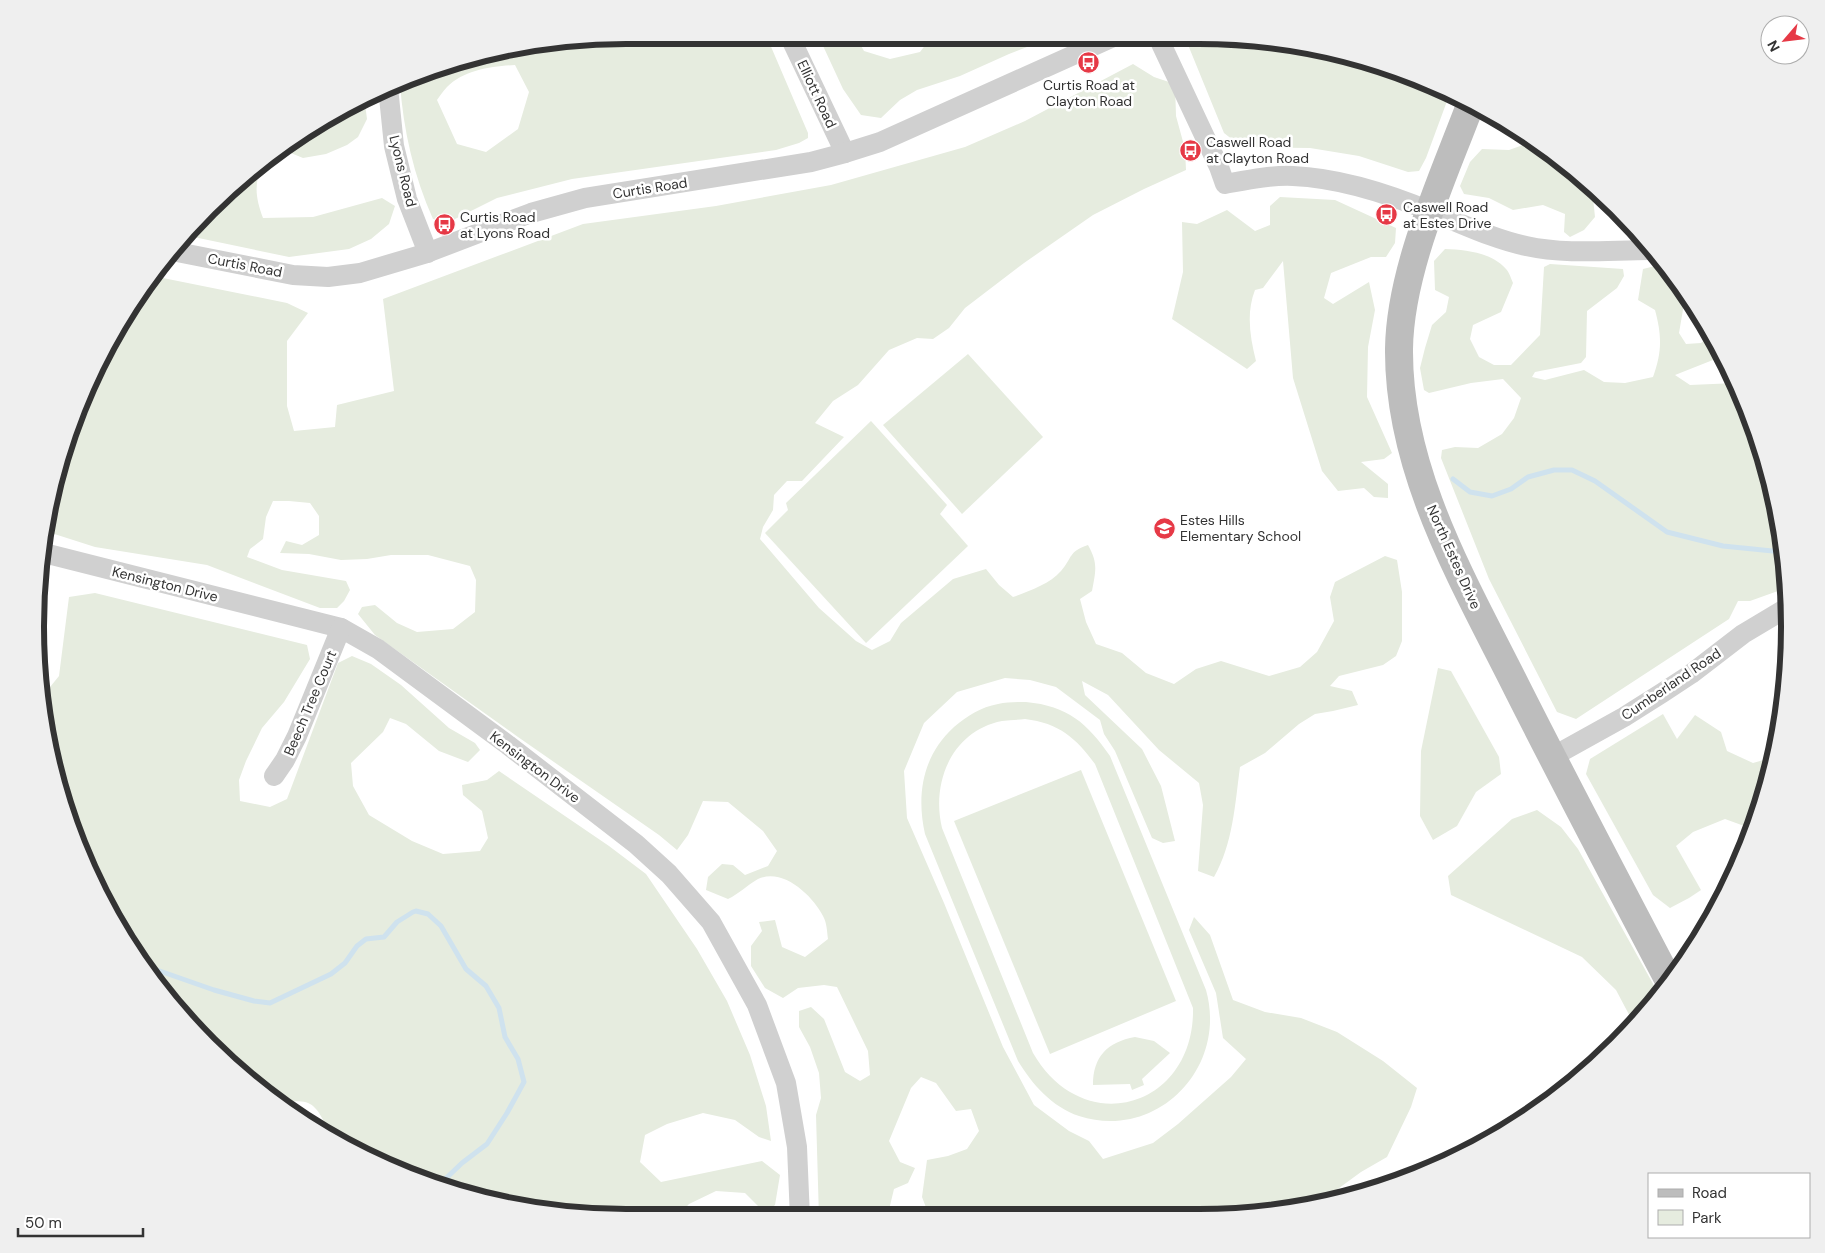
<svg xmlns="http://www.w3.org/2000/svg" width="1825" height="1253" viewBox="0 0 1825 1253" font-family="'DM Sans',sans-serif">
<rect width="100%" height="100%" fill="#fff"/>
<g fill="#e6ecdf" fill-rule="evenodd">
<path d="M636,35H766L808,133V138L799,143L776,150L572,179L497,198L451,221L433,219C414,177 403,129 400,83L473,55L601,38L608,44ZM515,65L529,92L518,129L486,152L457,144L437,100C440,96 443,91 447,87C464,70 492,66 515,65Z"/>
<path d="M818,35H855L864,51L890,59L920,52L933,35H1058L1009,54L960,76L917,90L900,100L881,118L861,115L843,89Z"/>
<path d="M1184,35L1314,46L1450,93L1426,158L1419,171L1408,172L1359,156L1310,148L1242,147L1224,133Z"/>
<path d="M1133,64L1154,77L1175,84L1176,116L1185,149L1186,170L1144,189L1093,215L1024,263L965,308L949,328L933,339L917,338L889,350L858,385L833,401L815,423L844,437L802,481H787L774,495L773,510L763,527L760,539L819,608L856,641L872,650L890,641L901,623L953,579L986,569L999,585L1013,597C1029,591 1050,584 1061,571C1073,557 1068,552 1088,545C1098,563 1096,570 1092,591L1080,599L1086,622L1096,644L1122,653L1146,673L1174,684L1196,669L1221,661L1269,676L1300,667L1317,652L1334,621L1330,597L1335,582L1385,556L1397,560L1402,592V641L1396,656L1383,665L1339,676L1330,686L1352,691L1358,705L1333,711L1315,714L1299,724L1265,753L1240,767C1235,804 1233,844 1214,877L1198,871L1203,805L1199,783L1159,750L1108,695L1082,681L1085,695L1142,749L1161,786L1175,841L1163,843L1152,838L1115,751L1104,734L1100,720L1056,687L1030,680L1005,678L957,692L924,723L904,771L907,818L944,903L1003,1047L1034,1105L1069,1131L1089,1141L1103,1159L1153,1143L1178,1124L1231,1077L1246,1059L1223,1038L1216,993L1189,930L1194,917L1210,935L1233,1000L1265,1012L1301,1018L1337,1032L1383,1061L1417,1088L1411,1107L1387,1157L1361,1172L1335,1191L1333,1200L1314,1207L1199,1218H941L940,1213L927,1210L922,1197L927,1160L948,1156L967,1149L979,1131L971,1109L956,1111L936,1083L921,1077L911,1088L889,1141L900,1162L915,1168L908,1183L894,1189L887,1218H819L816,1115L821,1098L819,1073L810,1047L799,1027V1011L811,1007L824,1019L845,1072L860,1081L870,1075L868,1051L837,987L824,985L798,988L783,998L765,988L751,966V946L762,931L759,922L775,920L782,947L805,957L828,939C827,932 827,923 823,916C813,896 783,867 758,879C747,885 739,894 728,899L706,890L708,877L722,864L733,865L745,875L768,866L777,851L763,831L728,802L703,801L688,835L677,850L659,835L518,737L375,635L358,614L362,607L375,605L397,623L417,632L453,629L475,612L476,580L470,566L428,555H391L367,559L341,560L309,554L280,553L286,541L302,545L319,535V516L310,503L289,501H273L266,517L263,539L250,549L247,557L282,570L346,581L350,590L344,601L337,608H320L207,565L95,547L45,531L80,400L114,331L153,276L287,303L308,313L287,341V406L294,431L335,427L337,405L394,391L383,299L583,224L716,206L831,185L965,147L1025,121Z"/>
<path d="M364,96L367,119L358,137L347,145L326,154L303,158L286,151L275,154L298,135Z"/>
<path d="M1523,145L1535,148L1549,159L1562,160L1594,188L1593,198L1595,217L1584,230L1570,237L1564,232L1565,214L1543,205L1513,210L1489,198L1464,194L1460,186L1470,162L1482,149L1509,150Z"/>
<path d="M263,165C253,183 256,199 263,218L313,217L382,198L395,206L389,224L371,239L349,249L289,257L184,235Z"/>
<path d="M1280,197L1335,200L1396,228L1395,243L1386,257H1371L1331,273L1324,298L1333,304L1369,282L1375,310L1368,347L1367,397L1392,453L1384,459L1361,462L1388,484V498L1374,497L1364,488L1338,491L1322,471L1293,378L1283,261L1263,288L1255,290C1246,313 1250,337 1256,361L1247,369L1172,319L1183,272L1182,222L1197,224L1227,210L1255,231L1270,225V206Z"/>
<path d="M1445,249C1466,250 1491,252 1506,269C1509,272 1511,278 1513,283L1501,312L1473,325L1470,339L1479,357L1494,365H1511L1540,335L1544,267L1550,264L1623,269L1624,276L1617,288L1587,311L1586,357L1581,363L1535,372L1532,377L1545,380L1584,370L1604,382L1625,383L1653,377C1662,352 1662,336 1655,310L1638,300L1643,269L1655,266H1664L1686,292L1679,333L1686,344L1701,343L1707,338L1714,342L1718,358L1675,375L1690,385L1736,383L1745,400L1779,511L1786,588L1750,601H1738L1729,619L1576,719L1557,712L1489,579L1441,458L1442,450L1455,447L1478,448L1502,434L1514,418L1521,398L1503,379L1471,383L1429,393L1424,390L1420,368L1425,348L1432,325L1446,312L1449,297L1435,290L1434,261Z"/>
<path d="M968,354L1043,437L962,514L883,425Z"/>
<path d="M871,421L947,505L940,514L968,546L866,643L765,533L788,510L786,503Z"/>
<path d="M95,593L307,645L310,659L284,702L262,728L246,761L239,780L240,801L270,807L287,799L338,663L352,656L371,664L401,685L449,728L475,743L480,750L468,762L439,751L406,724L390,718L383,732L351,763L353,786L369,815L412,841L443,854L480,851L488,838L482,811L463,795L462,785L487,780L499,771L609,846L646,874L697,949L727,1001L750,1055L766,1106L771,1141L759,1137L735,1120L703,1113L667,1124L645,1135L640,1162L661,1182L762,1161L780,1175L775,1205L765,1213L745,1193L716,1191L689,1204L676,1218H626L511,1207L400,1173L324,1132L328,1129C313,1099 310,1100 278,1102L208,1045L135,955L96,888L46,742L41,692H46L59,676L69,597Z"/>
<path d="M1438,668L1451,671L1499,757L1501,774L1476,792L1457,826L1433,840L1420,816L1421,751Z"/>
<path d="M1026,702C1068,706 1087,723 1110,756L1206,990C1228,1068 1157,1141 1079,1116C1052,1107 1032,1084 1018,1061L925,834C916,794 923,755 954,727C967,716 981,707 998,704C1007,702 1017,702 1026,702ZM1025,719C1059,723 1076,738 1095,764L1193,1008C1195,1107 1084,1141 1033,1053L942,828C931,782 952,731 1002,721C1010,720 1018,720 1025,719Z"/>
<path d="M1663,714L1677,739L1695,715L1721,732L1727,751L1753,763L1774,757L1751,834L1747,827L1725,819L1693,832L1676,846L1701,890L1689,898L1670,908L1653,895L1586,774L1590,759Z"/>
<path d="M1081,770L1176,1001L1050,1054L954,821Z"/>
<path d="M1537,810L1561,827L1578,849L1657,991L1656,997L1634,1024L1616,990L1582,957L1451,895L1448,876L1512,819Z"/>
<path d="M1135,1037L1154,1041L1170,1053L1142,1079L1144,1085L1132,1090L1130,1084L1093,1085C1093,1057 1107,1042 1135,1037Z"/>
</g>
<g fill="none" stroke-linecap="round" stroke-linejoin="round">
<g stroke="#cfe2ee" stroke-width="5">
<path d="M1453,479L1470,492L1492,496L1511,489L1528,477L1554,470H1572L1595,481L1667,532L1723,546L1783,552"/>
<path d="M146,969H154L214,990L254,1001L270,1003L331,974L345,963L357,946L366,939L384,937L397,922L413,912L416,911L428,914L441,926L466,969L486,986L499,1008L505,1037L518,1059L524,1082L507,1113L487,1144L462,1163L439,1185"/>
</g>
<g stroke="#d0d0d0" stroke-width="20">
<path d="M789,35L845,153"/>
<path d="M1157,35L1219,167L1225,184C1247,180 1270,175 1293,176C1339,178 1389,194 1432,212C1463,224 1493,239 1526,246C1567,255 1609,250 1651,250"/>
<path d="M388,87L394,146L407,199L428,253"/>
<path d="M172,251L293,275L328,277L360,273L424,254L531,213L585,198L811,162L845,153L880,142L1118,35"/>
<path d="M40,552L341,628L378,649L508,745L636,844L669,874L711,922L757,1005L786,1083L797,1147L800,1218"/>
<path d="M1552,757L1624,717L1662,693L1691,674L1743,634L1788,607"/>
<path d="M274,776L285,760L297,736L341,628"/>
</g>
<path stroke="#bdbdbd" stroke-width="28" d="M1471,103C1443,178 1400,269 1399,349C1398,472 1464,582 1517,688C1567,787 1618,884 1669,981"/>
</g>
<defs>
<symbol id="bus-disc" viewBox="-11 -11 22 22"><circle r="9.5" fill="#e63946" stroke="#fff"/><path d="M-5-6H5V4H4V6H2V4H-2V6H-4V4H-5ZM-3.5-4V0h7V-4ZM-3.5 1.2v1.5H-2V1.2ZM2 1.2v1.5H3.5V1.2Z" fill="#fff"/></symbol>
<symbol id="school-disc" viewBox="-11 -11 22 22"><circle r="9.5" fill="#e63946" stroke="#fff"/><path d="M0-5L7-2L0 1L-7-2ZM-4 1L0 2.5L4 1V4Q0 6-4 4Z" fill="#fff"/></symbol>
</defs>
<g fill-rule="evenodd">
<use href="#bus-disc" x="1076" y="50" width="25" height="25"/>
<use href="#bus-disc" x="1178" y="138" width="25" height="25"/>
<use href="#bus-disc" x="1374" y="202" width="25" height="25"/>
<use href="#bus-disc" x="432" y="212" width="25" height="25"/>
<use href="#school-disc" x="1152" y="516" width="25" height="25"/>
</g>
<g text-anchor="middle" stroke-width="5" stroke-linejoin="round" paint-order="stroke">
<g font-size="14" fill="#333" stroke="#fff" text-anchor="start">
<text x="1089" y="90" text-anchor="middle">Curtis Road at<tspan x="1089" dy="16">Clayton Road</tspan></text>
<text x="1206" y="147">Caswell Road<tspan x="1206" dy="16">at Clayton Road</tspan></text>
<text x="1403" y="212">Caswell Road<tspan x="1403" dy="16">at Estes Drive</tspan></text>
<text x="460" y="222">Curtis Road<tspan x="460" dy="16">at Lyons Road</tspan></text>
<text x="1180" y="525">Estes Hills<tspan x="1180" dy="16">Elementary School</tspan></text>
</g>
<g font-size="14" fill="#333" stroke="#fff">
<text transform="translate(817 94) rotate(65)" y="5">Elliott Road</text>
<text transform="translate(403 171) rotate(76)" y="5">Lyons Road</text>
<text transform="translate(650 188) rotate(-9)" y="5">Curtis Road</text>
<text transform="translate(245 265) rotate(11)" y="5">Curtis Road</text>
<text transform="translate(1454 557) rotate(66)" y="5">North Estes Drive</text>
<text transform="translate(165 584) rotate(14)" y="5">Kensington Drive</text>
<text transform="translate(1671 684) rotate(-34)" y="5">Cumberland Road</text>
<text transform="translate(310 703) rotate(-67)" y="5">Beech Tree Court</text>
<text transform="translate(535 767) rotate(37)" y="5">Kensington Drive</text>
</g>
</g>
<path d="M0 0H1825V1253H0ZM626 44H1199A582 582 0 0 1 1781 626V627A582 582 0 0 1 1199 1209H626A582 582 0 0 1 44 627V626A582 582 0 0 1 626 44Z" fill="#efefef" fill-rule="evenodd"/>
<path fill="none" stroke="#333" stroke-width="6" d="M626 44H1199A582 582 0 0 1 1781 626V627A582 582 0 0 1 1199 1209H626A582 582 0 0 1 44 627V626A582 582 0 0 1 626 44Z"/>
<rect x="1648" y="1173" width="162" height="65" fill="#ffffff" stroke="#adadad"/>
<rect x="1658" y="1189" width="25" height="8" fill="#bdbdbd" stroke="#adadad"/>
<text x="1692" y="1198" font-size="15" fill="#333333">Road</text>
<rect x="1658" y="1210" width="25" height="15" fill="#e6ecdf" stroke="#adadad"/>
<text x="1692" y="1223" font-size="15" fill="#333333">Park</text>
<g transform="translate(1785 40) rotate(242)"><circle r="24" fill="#ffffff" stroke="#adadad"/>
<path d="M0-4L9 19L0 12L-9 19Z" fill="#e63946"/>
<text y="-8" font-size="14" font-weight="bold" text-anchor="middle" fill="#333333">N</text>
</g>
<path d="M18 1228v8h125v-8" fill="none" stroke="#333333" stroke-width="2.5"/>
<text x="25" y="1228" font-size="15" fill="#333333" stroke="#ffffff" stroke-width="4" paint-order="stroke">50 m</text>
</svg>
